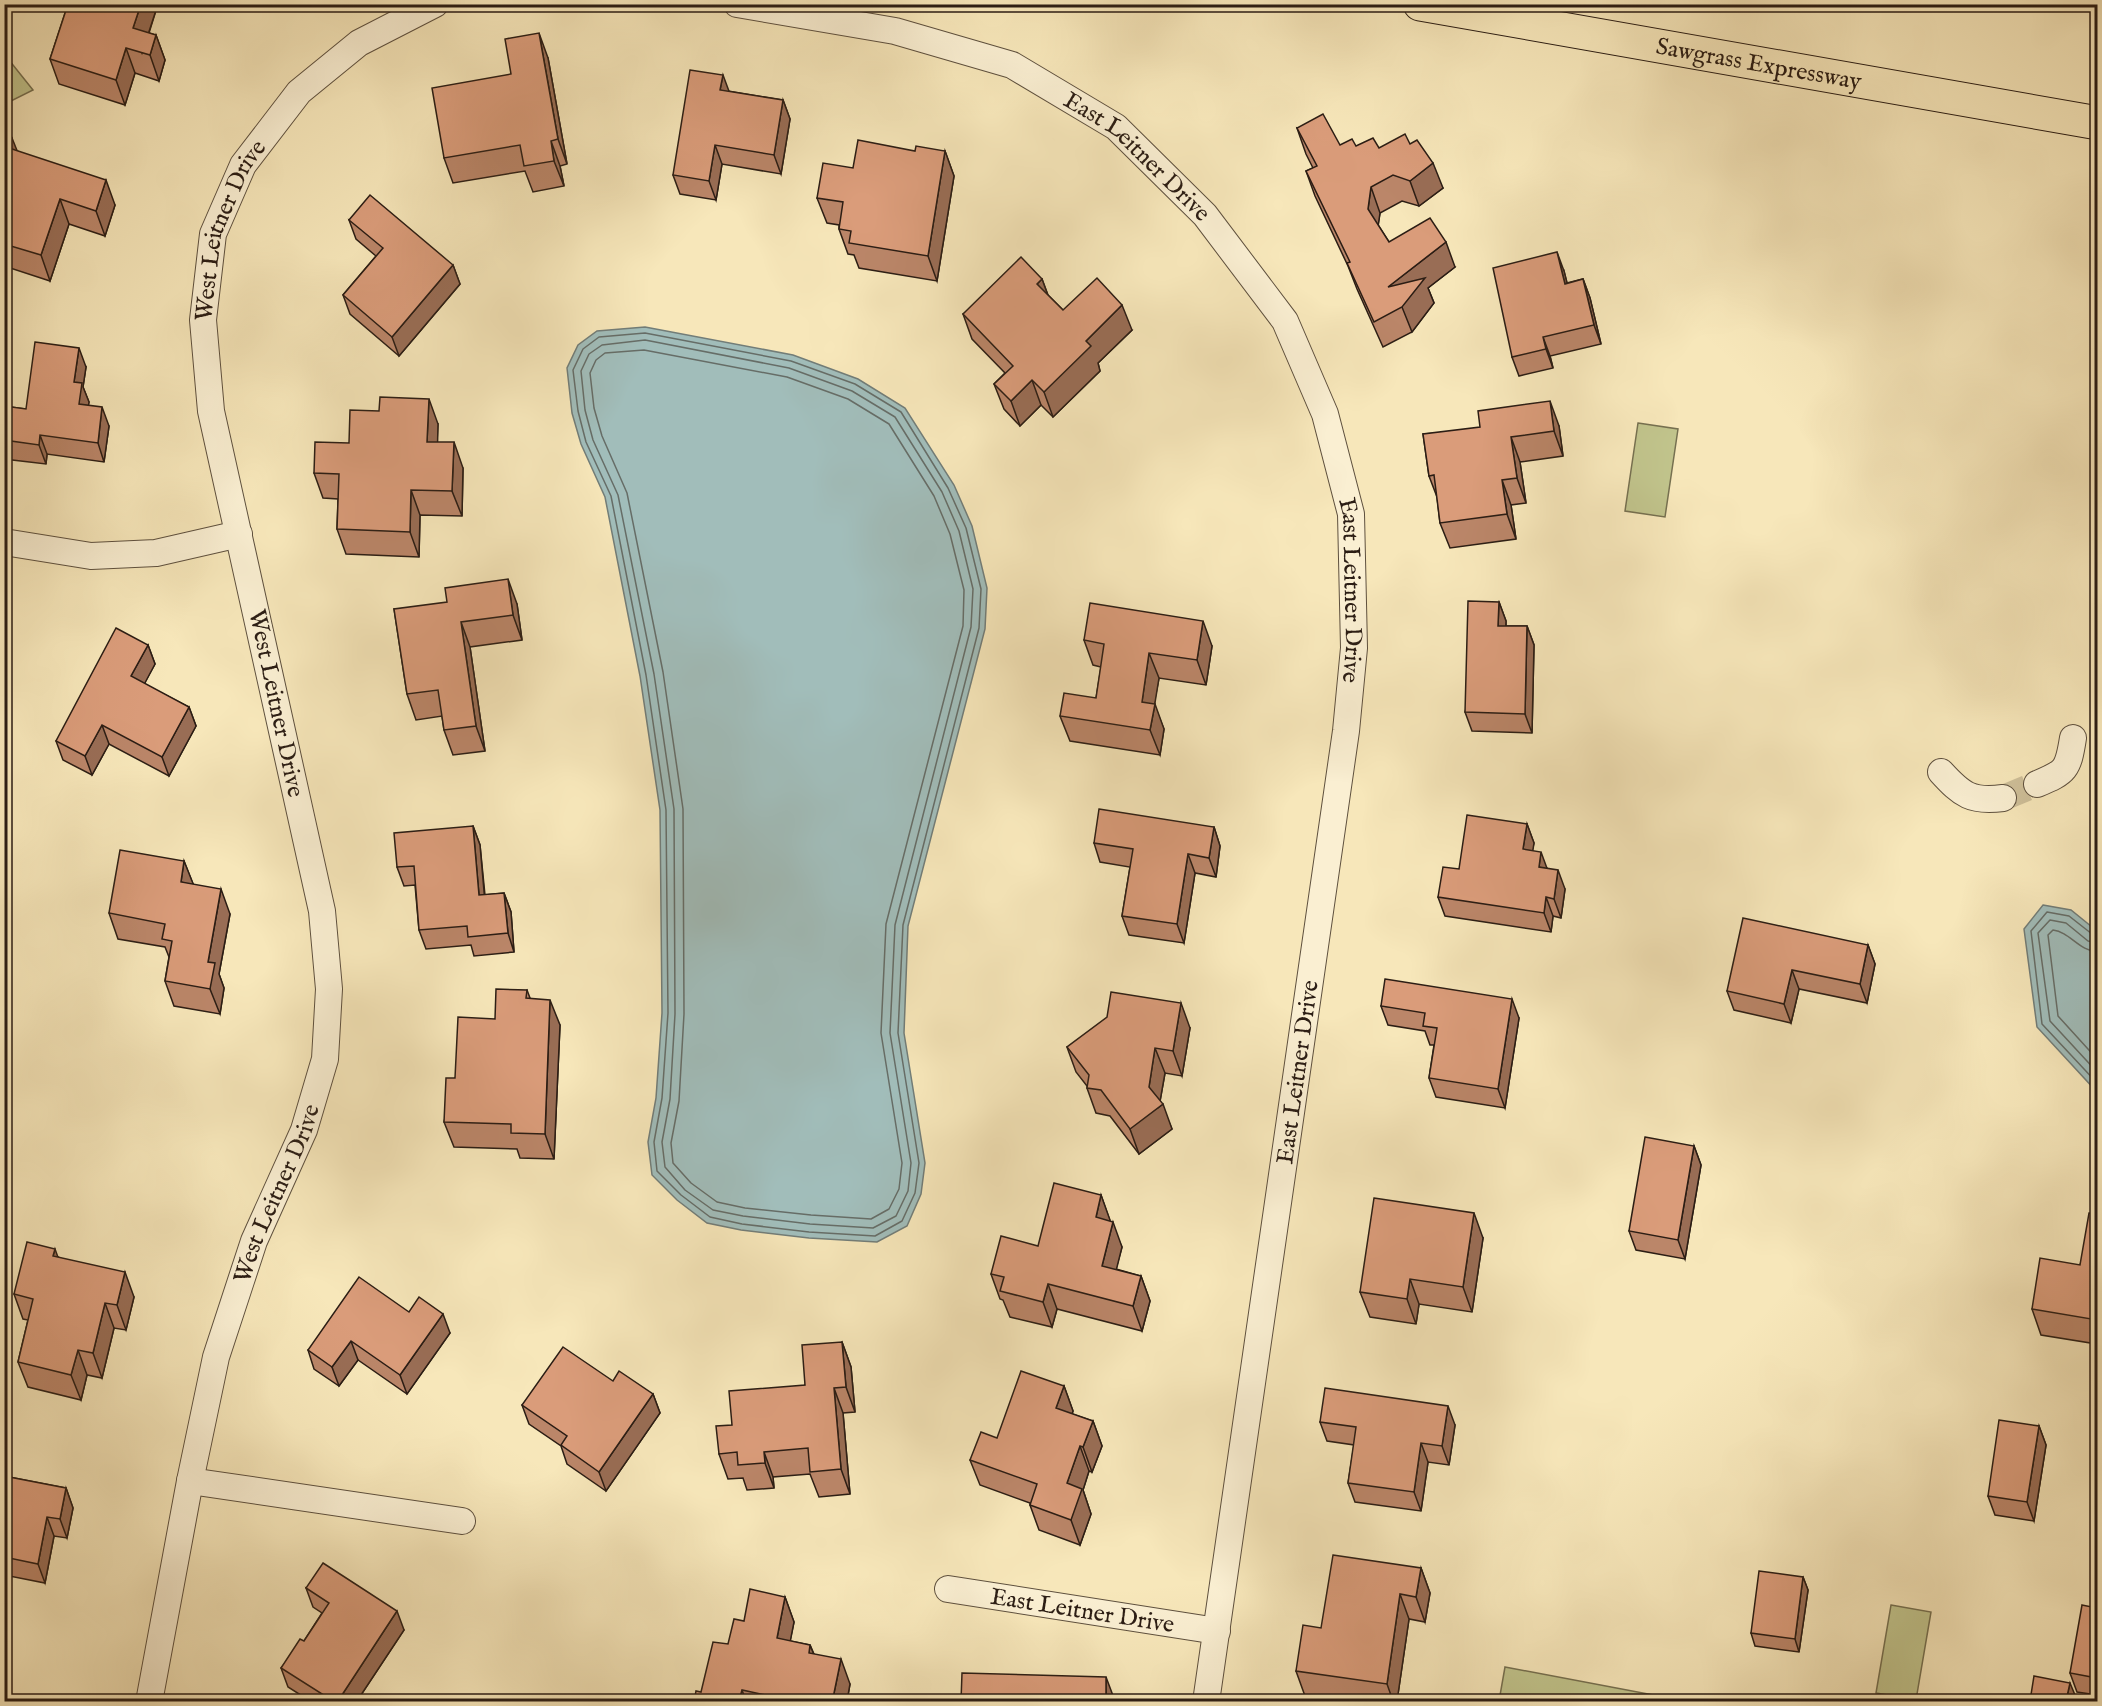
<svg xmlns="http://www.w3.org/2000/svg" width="2102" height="1706" viewBox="0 0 2102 1706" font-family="'IM FELL English',serif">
<rect width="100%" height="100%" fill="#f7e7ba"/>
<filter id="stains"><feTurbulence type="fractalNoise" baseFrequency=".00333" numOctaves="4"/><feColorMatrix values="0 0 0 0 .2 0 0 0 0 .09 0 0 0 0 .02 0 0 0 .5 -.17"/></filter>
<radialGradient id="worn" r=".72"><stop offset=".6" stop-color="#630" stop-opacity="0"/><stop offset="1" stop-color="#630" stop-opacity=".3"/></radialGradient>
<g fill="#c1c48c" stroke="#767050" stroke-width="1.5">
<path d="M5,55L33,90L5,104H4Z"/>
<path d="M1638,423L1678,429L1665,517L1625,511Z"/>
<path d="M1891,1605L1931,1612L1916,1700L1876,1693Z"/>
<path d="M1505,1667L1685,1701H1499Z"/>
</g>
<g fill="#a1bdba" stroke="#727d78" stroke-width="1.5">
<path d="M645,327L793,355L858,379L905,408L954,485L972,526L987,588L985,629L908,926L904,1033L925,1163L921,1194L907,1226L877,1242L809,1238L741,1230L707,1223L677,1200L652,1175L648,1142L656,1098L662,1013L660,810L640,676L605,497L581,444L572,413L567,368L578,345L597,331Z"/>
<path d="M2043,905L2071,910L2097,931V1092L2037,1027L2024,929Z"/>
</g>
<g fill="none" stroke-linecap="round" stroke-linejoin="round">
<g stroke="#666d67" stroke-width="1.5">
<path d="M645,333L791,361L855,384L901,412L948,488L966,528L981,589L979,628L903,925L898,1033L919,1163L915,1193L902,1221L875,1236L809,1232L742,1224L710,1217L681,1195L657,1171L654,1142L662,1098L668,1013L666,810L646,675L611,496L586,442L578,411L573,370L583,349L599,337Z"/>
<path d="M645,340L789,368L852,391L895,417L942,492L959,531L973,589L971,627L895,925L890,1033L911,1163L908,1191L896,1216L873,1228L810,1224L743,1216L713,1210L685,1190L665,1167L662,1142L670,1099L675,1014L674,809L654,674L618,495L593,440L585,410L581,371L589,354L602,345Z"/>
<path d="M644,350L787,377L848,399L889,424L934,496L950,534L964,590L963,626L886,924L881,1033L902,1163L899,1189L889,1209L871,1219L811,1215L745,1208L717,1202L691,1183L673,1163L671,1143L679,1101L684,1014L683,809L663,672L627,493L602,436L594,408L590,373L596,360L605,353Z"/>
<path d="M2098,935L2092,934L2069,916L2047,912L2031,931L2042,1024L2098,1084"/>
<path d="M2098,943L2088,941L2066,923L2050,920L2038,933L2050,1021L2098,1073"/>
<path d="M2098,952C2079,951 2070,932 2053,930L2048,935L2058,1016L2098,1060"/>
</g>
<path stroke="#cebf99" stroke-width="26" stroke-dasharray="26 13" stroke-linecap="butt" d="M2003,798L2037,784"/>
<defs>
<g id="minor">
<path id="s1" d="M737,4L895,31L1012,65L1116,127L1205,215L1285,321L1325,414L1351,514L1354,648L1346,731L1206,1702"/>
<path d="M4,542L91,556L156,553L239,534"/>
<path d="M1941,772C1962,795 1971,802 2003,798"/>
<path d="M2037,784C2066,772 2068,770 2073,738"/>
<path d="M190,1481L462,1521"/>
<path id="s2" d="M948,1589L1217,1631"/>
<path id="s3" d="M149,1702L190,1481L216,1357L254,1241L304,1130L325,1059L329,989L322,911L211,411L203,320L213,234L243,165L299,92L359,43L435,4"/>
</g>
<g id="highway">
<path id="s4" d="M1420,4L2098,123"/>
</g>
</defs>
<use href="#minor" stroke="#5e503e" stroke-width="28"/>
<use href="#highway" stroke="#2b1d14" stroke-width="35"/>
<use href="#minor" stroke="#faefd2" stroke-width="26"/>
<use href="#highway" stroke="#f7e7ba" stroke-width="33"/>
</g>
<g fill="#bb8669" stroke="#2b1d14" stroke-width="1.5">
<path d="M68,4H158L149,33L156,35L165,60L159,81L135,73L125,105L59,84L50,59Z"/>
<path d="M548,58L567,164L560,166L564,186L533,192L525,171L453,183L444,158L511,74Z"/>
<path d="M728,91L783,100L790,119L781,174L722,164L716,200L680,194L673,175Z"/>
<path d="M1297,128L1340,145L1379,148L1410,144L1443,188L1419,206L1402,201L1380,213L1378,225L1389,242L1455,267L1428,288L1434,303L1412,332L1383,347L1357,289L1348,266L1315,196L1306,171L1313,168L1306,154Z"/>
<path d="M4,136L17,151L115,205L105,236L69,224L50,281L4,266Z"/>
<path d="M915,151H945L954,176L937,281L859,268L854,255L848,254L839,229V225L827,223L817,198L853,168Z"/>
<path d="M349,220L453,265L460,284L399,356L350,314L343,295L376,256L356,239Z"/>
<path d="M1564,271L1567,283L1583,279L1590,298L1601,344L1550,356L1553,368L1519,376L1512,357Z"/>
<path d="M1042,279L1048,295L1063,310L1132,330L1098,363L1100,371L1053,417L1041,405L1020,426L1004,409L994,384L1005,373L972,339L963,314Z"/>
<path d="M86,367L83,387L89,402L88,405L109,426L104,462L47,454L46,464L4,459V406L26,409Z"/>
<path d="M438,424L437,442L463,468L462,516L420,515L419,557L346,554L337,529L338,499L323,498L314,473L349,443Z"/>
<path d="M1559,426L1563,456L1520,462L1526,503L1511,505L1516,539L1450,548L1440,523L1437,497L1429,476L1423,434Z"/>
<path d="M1499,602L1506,621V626H1527L1534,645L1532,733L1472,731L1465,712Z"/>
<path d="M517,604L522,640L470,647L485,751L453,755L444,730L442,716L416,720L407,694L394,609Z"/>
<path d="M1084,640L1212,646L1206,685L1159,678L1154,704L1164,729L1160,755L1070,741L1060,716L1096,698L1101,667L1093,665Z"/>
<path d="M148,645L155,664L144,684L189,707L196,726L169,776L109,744L92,775L63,760L56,741Z"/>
<path d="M1527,824L1534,843L1532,851L1565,889L1561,918L1553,916L1551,932L1445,916L1438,897L1459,869Z"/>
<path d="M473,826L480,845L485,895L504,893L511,912L514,952L474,956L471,945L426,949L419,930L415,885L404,886L397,867Z"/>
<path d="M1214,827L1220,846L1216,877L1195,873L1184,943L1129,935L1122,916L1130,867L1100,862L1094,843Z"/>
<path d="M184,861L193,884L230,914L219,974L224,988L220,1014L174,1006L165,981L169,957L165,947L118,939L109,913Z"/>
<path d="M1868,945L1875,964L1867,1003L1799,989L1791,1023L1734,1010L1727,991Z"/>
<path d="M527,990L530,998L560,1025L554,1159L520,1158L517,1149L454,1147L444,1122L455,1078L495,1019Z"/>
<path d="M1381,1006L1519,1018L1505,1108L1436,1097L1429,1078L1434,1045H1430L1425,1031L1388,1025Z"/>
<path d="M1190,1028L1182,1076L1165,1073L1160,1101L1172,1129L1139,1154L1110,1116L1096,1113L1087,1088V1086L1076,1072L1067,1047Z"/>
<path d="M1694,1146L1701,1165L1685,1259L1636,1250L1629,1231Z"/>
<path d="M1101,1195L1110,1221L1122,1247L1116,1269L1141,1276L1150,1301L1142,1331L1057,1309L1052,1327L1010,1317L1003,1300L1000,1299L991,1274L1038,1246Z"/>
<path d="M2097,1214V1344L2041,1335L2032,1309L2080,1265Z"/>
<path d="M1483,1238L1472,1312L1419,1304L1416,1324L1370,1317L1360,1292Z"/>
<path d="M58,1257L134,1297L126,1330L114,1328L102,1378L87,1375L81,1400L28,1387L18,1362L28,1320L23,1319L14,1294Z"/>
<path d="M409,1312L450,1333L407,1394L358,1360L339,1386L314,1369L308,1350Z"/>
<path d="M842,1342L851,1367L855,1412L843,1413L850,1494L819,1497L810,1474L773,1477L774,1488L747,1490L743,1478L728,1479L719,1454L732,1425L805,1385Z"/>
<path d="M613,1381L653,1394L660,1413L606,1491L567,1464L561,1446L529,1424L522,1405Z"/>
<path d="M1064,1386L1073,1411L1072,1414L1093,1421L1102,1446L1092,1472L1089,1471L1083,1490L1091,1514L1080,1545L1039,1530L1030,1505V1503L980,1485L970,1460L997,1438Z"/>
<path d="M1320,1422L1455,1425L1449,1465L1428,1462L1421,1511L1355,1502L1348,1483L1354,1445L1327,1441Z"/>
<path d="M2039,1426L2046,1445L2034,1521L1995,1515L1988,1496Z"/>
<path d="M4,1476L66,1488L73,1508L67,1538L54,1536L45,1583L4,1575Z"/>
<path d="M1421,1568L1430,1593L1425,1622L1409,1619L1397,1701H1342L1305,1696L1296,1671L1321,1628Z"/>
<path d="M1803,1577L1808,1590L1799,1652L1755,1646L1751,1633Z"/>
<path d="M306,1588L404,1630L357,1701H310L288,1687L281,1668L304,1641L322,1613L313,1607Z"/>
<path d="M785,1597L794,1622L790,1641L810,1645L814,1654L850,1684L847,1701H694L701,1692L728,1644L744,1621Z"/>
<path d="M2097,1608V1695L2077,1692L2070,1673Z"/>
</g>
<g fill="#996d55" stroke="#2b1d14" stroke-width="1.5">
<path d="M141,4H158L142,53L133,28Z"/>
<path d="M539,33L548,58L567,164L558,139Z"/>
<path d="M156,35L165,60L159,81L150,55Z"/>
<path d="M126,48L135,73L125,105L116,80Z"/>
<path d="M723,75L730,94L720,90Z"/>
<path d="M783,100L790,119L781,174L774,155Z"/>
<path d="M12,138L22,163L9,148Z"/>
<path d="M551,141L560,166L564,186L554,161Z"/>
<path d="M715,145L722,164L716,200L709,181Z"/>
<path d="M945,151L954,176L937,281L928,256Z"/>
<path d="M1433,163L1443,188L1419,206L1410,181Z"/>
<path d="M106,180L115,205L105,236L96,211Z"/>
<path d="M1371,187L1380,213L1377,234L1368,209Z"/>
<path d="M60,199L69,224L50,281L41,255Z"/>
<path d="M1446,242L1455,267L1428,288L1434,303L1412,332L1402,307L1388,287Z"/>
<path d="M1557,252L1564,271L1572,303L1565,284Z"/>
<path d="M453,265L460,284L399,356L392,337Z"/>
<path d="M1042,279L1051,304L1037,284Z"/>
<path d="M1583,279L1590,298L1601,344L1594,325Z"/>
<path d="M1122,305L1132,330L1098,363L1100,371L1053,417L1044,392L1086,341Z"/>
<path d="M1543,337L1550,356L1553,368L1546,349Z"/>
<path d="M79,348L86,367L83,387L89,402L86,423L79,404L74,382Z"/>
<path d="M1032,380L1041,405L1020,426L1011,401Z"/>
<path d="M429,399L438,424L437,467L427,442Z"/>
<path d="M1550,401L1559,426L1563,456L1554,431Z"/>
<path d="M102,407L109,426L104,462L98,443Z"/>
<path d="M40,435L47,454L46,464L39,445Z"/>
<path d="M1511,437L1520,462L1526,503L1517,478Z"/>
<path d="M454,442L463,468L462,516L452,491Z"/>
<path d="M1502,480L1511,505L1516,539L1507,514Z"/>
<path d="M411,490L420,515L419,557L410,532Z"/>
<path d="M508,579L517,604L522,640L513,615Z"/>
<path d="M1499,602L1506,621L1505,645L1498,626Z"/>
<path d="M1203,621L1212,646L1206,685L1197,660Z"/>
<path d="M461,622L470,647L485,751L476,726Z"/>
<path d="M1527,626L1534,645L1532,733L1525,714Z"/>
<path d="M148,645L155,664L138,696L131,676Z"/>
<path d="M1149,653L1159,678L1151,727L1142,702Z"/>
<path d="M1155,704L1164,729L1160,755L1150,730Z"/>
<path d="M189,707L196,726L169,776L162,757Z"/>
<path d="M102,725L109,744L92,775L85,756Z"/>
<path d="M1527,824L1534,843L1530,868L1523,849Z"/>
<path d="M473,826L480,845L486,914L479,895Z"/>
<path d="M1214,827L1220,846L1216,877L1209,858Z"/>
<path d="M1541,852L1548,871L1539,867Z"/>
<path d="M1188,854L1195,873L1184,943L1177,924Z"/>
<path d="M184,861L194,886L181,882Z"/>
<path d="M1558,870L1565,889L1561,918L1554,899Z"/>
<path d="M221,889L230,914L219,974L224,988L220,1014L210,989L208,962Z"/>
<path d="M504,893L511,912L514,952L508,933Z"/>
<path d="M1546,897L1553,916L1551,932L1544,913Z"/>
<path d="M1868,945L1875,964L1867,1003L1860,984Z"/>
<path d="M1792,970L1799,989L1791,1023L1784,1004Z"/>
<path d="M1512,999L1519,1018L1505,1108L1498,1089Z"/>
<path d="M550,1000L560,1025L554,1159L545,1134Z"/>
<path d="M1181,1003L1190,1028L1182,1076L1173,1051Z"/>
<path d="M1155,1048L1165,1073L1159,1107L1163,1104L1172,1129L1139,1154L1130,1129L1149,1087Z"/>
<path d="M1694,1146L1701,1165L1685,1259L1678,1240Z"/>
<path d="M1101,1195L1110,1220L1105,1242L1096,1217Z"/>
<path d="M1474,1213L1483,1238L1472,1312L1463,1287Z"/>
<path d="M1113,1222L1122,1247L1111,1291L1102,1266Z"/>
<path d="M55,1249L64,1274L53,1256Z"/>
<path d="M125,1272L134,1297L126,1330L117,1305Z"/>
<path d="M1141,1276L1150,1301L1142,1331L1133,1306Z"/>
<path d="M1410,1279L1419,1304L1416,1324L1407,1299Z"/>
<path d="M1048,1284L1057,1309L1052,1327L1043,1302Z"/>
<path d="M105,1303L114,1328L102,1378L93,1353Z"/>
<path d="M2093,1307L2097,1319V1336L2091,1319Z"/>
<path d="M443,1314L450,1333L407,1394L400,1375Z"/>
<path d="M351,1341L358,1360L339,1386L332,1367Z"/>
<path d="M842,1342L851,1367L855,1412L846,1387Z"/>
<path d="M78,1350L87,1375L81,1400L71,1375Z"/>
<path d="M1064,1386L1073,1411L1065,1434L1056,1408Z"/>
<path d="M834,1388L843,1413L850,1494L841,1469Z"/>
<path d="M653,1394L660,1413L606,1491L599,1472Z"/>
<path d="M1448,1406L1455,1425L1449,1465L1442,1446Z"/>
<path d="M1093,1421L1102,1446L1092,1472L1083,1447Z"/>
<path d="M2039,1426L2046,1445L2034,1521L2027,1502Z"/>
<path d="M1421,1443L1428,1462L1421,1511L1414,1492Z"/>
<path d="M1080,1446L1089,1471L1083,1490L1091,1514L1080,1545L1071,1520L1067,1483Z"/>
<path d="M764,1452L773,1477L774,1488L765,1463Z"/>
<path d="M66,1488L73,1508L67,1538L60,1519Z"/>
<path d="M47,1517L54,1536L45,1583L38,1564Z"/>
<path d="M1421,1568L1430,1593L1425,1622L1416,1597Z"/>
<path d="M1803,1577L1808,1590L1799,1652L1795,1639Z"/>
<path d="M1400,1594L1409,1619L1397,1701H1393L1387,1684Z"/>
<path d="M785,1597L794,1622L786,1663L777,1638Z"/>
<path d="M397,1611L404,1630L357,1701H338Z"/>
<path d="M810,1645L820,1670L809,1653Z"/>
<path d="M841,1659L850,1684L847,1701H835L833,1698Z"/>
<path d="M1106,1677L1115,1701H1106Z"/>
<path d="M2070,1683L2075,1695L2073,1701H2066Z"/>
<path d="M742,1690L746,1701H739Z"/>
</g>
<g fill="#da9c7a" stroke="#2b1d14" stroke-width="1.5">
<path d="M68,4H141L133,28L156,35L150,55L126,48L116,80L50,59Z"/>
<path d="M539,33L558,139L551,141L554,161L524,166L520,145L444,158L432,88L511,74L505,39Z"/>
<path d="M690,70L723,75L720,90L783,100L774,155L715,145L709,181L673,175Z"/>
<path d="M1323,114L1340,145L1352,139L1356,146L1373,138L1379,148L1405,134L1410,144L1417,140L1433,163L1410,181L1393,175L1371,187L1368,209L1389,242L1430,218L1446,242L1388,287L1425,278L1402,307L1374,322L1347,263L1350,262L1306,171L1317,166L1297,128Z"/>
<path d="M4,136L12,138L9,148L106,180L96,211L60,199L41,255L4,244Z"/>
<path d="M858,140L915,151L916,146L945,151L928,256L849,243L851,231L839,229L843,202L817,198L823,163L853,168Z"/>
<path d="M370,195L453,265L392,337L343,295L383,248L349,220Z"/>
<path d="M1557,252L1565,284L1583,279L1594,325L1543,337L1546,349L1512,357L1493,268Z"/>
<path d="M1021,257L1042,279L1037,284L1063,310L1097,278L1122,305L1086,341L1091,346L1044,392L1032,380L1011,401L994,384L1013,366L963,314Z"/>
<path d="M35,342L79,348L74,382L82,383L79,404L102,407L98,443L40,435L39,445L4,440V406L26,409Z"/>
<path d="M380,397L429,399L427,442H454L452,491L411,490L410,532L337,529L339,474L314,473L315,442L349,443L350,410L379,411Z"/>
<path d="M1550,401L1554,431L1511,437L1517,478L1502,480L1507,514L1440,523L1434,475L1429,476L1423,434L1480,427L1478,411Z"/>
<path d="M508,579L513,615L461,622L476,726L444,730L438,690L407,694L394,609L447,602L445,588Z"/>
<path d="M1468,601L1499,602L1498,626H1527L1525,714L1465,712Z"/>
<path d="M1090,603L1203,621L1197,660L1149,653L1142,702L1155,704L1150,730L1060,716L1064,693L1096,698L1104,644L1084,640Z"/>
<path d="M116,628L148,645L131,676L189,707L162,757L102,725L85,756L56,741Z"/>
<path d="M1099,809L1214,827L1209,858L1188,854L1177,924L1122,916L1133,849L1094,843Z"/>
<path d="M1467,815L1527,824L1523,849L1541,852L1539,867L1558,870L1554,899L1546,897L1544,913L1438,897L1443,867L1459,869Z"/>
<path d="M473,826L479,895L504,893L508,933L468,937L467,926L419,930L414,866L397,867L394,833Z"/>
<path d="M120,850L184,861L181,882L221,889L208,962L215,963L210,989L165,981L172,941L162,939L165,924L109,913Z"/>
<path d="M1743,918L1868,945L1860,984L1792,970L1784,1004L1727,991Z"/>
<path d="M1385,979L1512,999L1498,1089L1429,1078L1437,1028L1423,1026L1425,1013L1381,1006Z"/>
<path d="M496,989L527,990L526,998L550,1000L545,1134L511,1133V1124L444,1122L446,1078H455L458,1017L495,1019Z"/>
<path d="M1111,992L1181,1003L1173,1051L1155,1048L1149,1087L1163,1104L1130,1129L1101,1090L1087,1088L1089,1075L1067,1047L1107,1017Z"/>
<path d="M1645,1137L1694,1146L1678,1240L1629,1231Z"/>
<path d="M1054,1183L1101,1195L1096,1217L1113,1222L1102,1266L1141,1276L1133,1306L1048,1284L1043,1302L1000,1291L1004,1277L991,1274L1001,1236L1038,1246Z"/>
<path d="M1374,1198L1474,1213L1463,1287L1410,1279L1407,1299L1360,1292Z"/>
<path d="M2089,1213L2097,1214V1308L2093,1307L2091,1319L2032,1309L2040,1258L2080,1265Z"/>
<path d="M27,1242L55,1249L53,1256L125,1272L117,1305L105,1303L93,1353L78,1350L71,1375L18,1362L33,1299L14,1294Z"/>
<path d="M359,1277L409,1312L419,1297L443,1314L400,1375L351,1341L332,1367L308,1350Z"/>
<path d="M842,1342L846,1387L834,1388L841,1469L810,1472L808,1448L764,1452L765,1463L738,1465L737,1452L719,1454L716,1426L732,1425L729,1391L805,1385L802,1345Z"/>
<path d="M563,1347L613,1381L619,1371L653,1394L599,1472L561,1445L567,1436L522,1405Z"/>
<path d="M1021,1371L1064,1386L1056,1408L1093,1421L1083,1447L1080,1446L1067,1483L1082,1489L1071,1520L1030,1505L1037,1484L970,1460L981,1432L997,1438Z"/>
<path d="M1325,1388L1448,1406L1442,1446L1421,1443L1414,1492L1348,1483L1356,1427L1320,1422Z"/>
<path d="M1999,1420L2039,1426L2027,1502L1988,1496Z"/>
<path d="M4,1476L66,1488L60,1519L47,1517L38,1564L4,1557Z"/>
<path d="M1333,1555L1421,1568L1416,1597L1400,1594L1387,1684L1296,1671L1303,1625L1321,1628Z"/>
<path d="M323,1563L397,1611L338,1701H333L281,1668L300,1639L304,1641L329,1603L306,1588Z"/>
<path d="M1759,1571L1803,1577L1795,1639L1751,1633Z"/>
<path d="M750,1589L785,1597L777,1638L810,1645L809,1653L841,1659L833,1698L825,1696L824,1701H794L742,1690L739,1701H694L696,1691L701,1692L713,1642L728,1644L734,1619L744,1621Z"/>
<path d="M2082,1605L2097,1608V1678L2070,1673Z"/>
<path d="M962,1673L1106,1677V1701H961Z"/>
<path d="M2034,1676L2070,1683L2066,1701H2030Z"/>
</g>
<g text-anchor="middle" stroke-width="4.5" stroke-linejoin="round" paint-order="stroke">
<g font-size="24" fill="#2b1d14" stroke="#faefd2">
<text dy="8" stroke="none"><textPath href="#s4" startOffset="344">Sawgrass Expressway</textPath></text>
<text dy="8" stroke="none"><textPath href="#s1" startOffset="438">East Leitner Drive</textPath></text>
<text dy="8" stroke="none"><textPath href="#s3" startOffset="1516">West Leitner Drive</textPath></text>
<text dy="8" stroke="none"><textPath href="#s1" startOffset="942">East Leitner Drive</textPath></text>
<text transform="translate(277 703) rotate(78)" y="8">West Leitner Drive</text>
<text transform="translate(1297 1072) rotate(-82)" y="8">East Leitner Drive</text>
<text dy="8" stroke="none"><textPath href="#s3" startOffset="526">West Leitner Drive</textPath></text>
<text dy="8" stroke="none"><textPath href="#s2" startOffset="136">East Leitner Drive</textPath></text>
</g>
</g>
<rect width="2102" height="1706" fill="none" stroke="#f7e7ba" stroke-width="24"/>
<rect x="6" y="6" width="2090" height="1694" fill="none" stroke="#2b1d14" stroke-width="3"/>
<rect x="12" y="12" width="2078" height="1682" fill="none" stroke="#2b1d14" stroke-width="1.5"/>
<rect width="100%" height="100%" filter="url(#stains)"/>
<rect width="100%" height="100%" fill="url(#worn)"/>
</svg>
